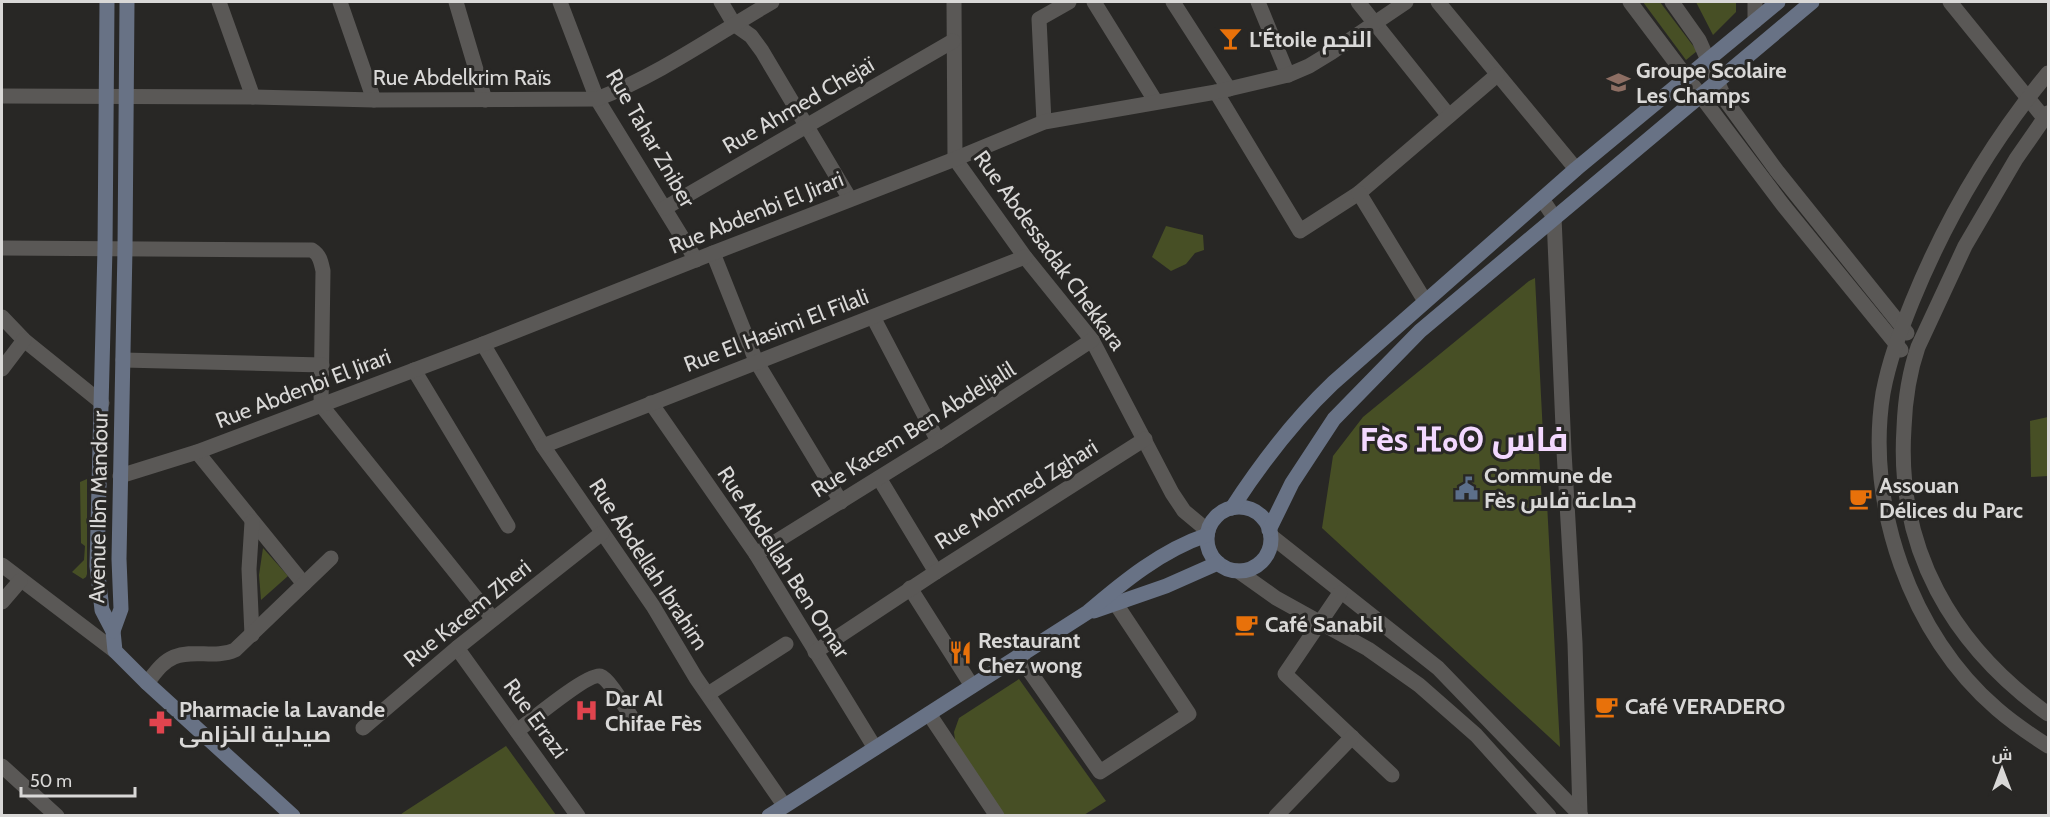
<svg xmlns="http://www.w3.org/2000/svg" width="2050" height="817" viewBox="0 0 2050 817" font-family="Cabin,Cairo,'Noto Sans Tifinagh',sans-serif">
<rect width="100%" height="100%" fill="#282725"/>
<g fill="#474f25">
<path d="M1643,2H1660L1697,51L1686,60Z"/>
<path d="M1696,2H1736V12L1713,35Z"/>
<path d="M1166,226L1203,235L1204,250L1195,253L1186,264L1171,271L1152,257Z"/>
<path d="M1535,278L1544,454L1539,453L1542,503H1547L1560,747L1322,528L1333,456L1363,417L1529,281Z"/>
<path d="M2048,417V476L2031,477L2030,421Z"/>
<path d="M87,479V574L86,577L83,579L72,572L84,560L85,546L81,543L80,482Z"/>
<path d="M263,548L288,576L261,600L259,575Z"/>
<path d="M1019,679L1106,801L1084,815H1002L956,748L954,732L959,718Z"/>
<path d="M506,746L556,815H400L404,812Z"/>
</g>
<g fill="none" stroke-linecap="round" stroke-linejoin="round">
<g stroke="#5a5856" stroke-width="15">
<path d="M219,2L253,97"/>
<path d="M340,2L374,100"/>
<path d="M456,2L485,100"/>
<path d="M560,2L597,99L696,260"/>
<path d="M721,2L734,24L751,36L762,51L850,199"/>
<path d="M954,2L955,159L1025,257L1092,340L1172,493L1184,511L1208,531"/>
<path d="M1094,2L1156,102"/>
<path d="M1173,2L1229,89"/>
<path d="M1258,2L1288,75"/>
<path d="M1358,2L1449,116"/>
<path d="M1438,2L1576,169"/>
<path d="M1630,2L1783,205L1901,350"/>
<path d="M1672,2L1699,40L1726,101L1777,171L1907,333"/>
<path d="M1950,2L2044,118"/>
<path d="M1755,21V2"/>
<path d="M2048,73C1992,141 1945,221 1912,302C1900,332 1889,361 1883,393C1865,504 1911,636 1997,709C2013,723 2031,735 2048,746"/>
<path d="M1216,92L1300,231L1359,193L1497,75"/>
<path d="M2,96L253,97L374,100L597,99C659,75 715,35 772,2"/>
<path d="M2048,113L2016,159L1965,246L1918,347C1909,373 1905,401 1904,428C1896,549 1952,645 2048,714"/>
<path d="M1044,122L1039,19L1069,2"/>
<path d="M1359,193L1425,301"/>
<path d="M1542,199L1554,217L1564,451L1575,643L1580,814"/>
<path d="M665,208L953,41"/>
<path d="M2,248L312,250C320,255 321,262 323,271L321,405L493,619"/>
<path d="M713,253L756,361L841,502"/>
<path d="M2,317L24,340L102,403"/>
<path d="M873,317L938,441"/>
<path d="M483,344L543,446L653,606L696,678L784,805"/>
<path d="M123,360L322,365"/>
<path d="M2,369L24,340"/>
<path d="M414,370L508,526"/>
<path d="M651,403L756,554L875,748"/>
<path d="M543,446L1025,257"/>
<path d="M197,452L304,584"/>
<path d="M120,476L197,452L483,344L713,253L955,159L1044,122L1216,92L1288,75L1309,66L1332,52L1406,2"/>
<path d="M879,478L936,572"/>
<path d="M252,522L249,569L252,635"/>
<path d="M1271,536L1438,668L1581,816"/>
<path d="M756,554L938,441L1092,340"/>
<path d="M2,565L115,651"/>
<path d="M1238,571L1276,598L1368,649L1419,685L1476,735L1549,816"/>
<path d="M910,588L972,686"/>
<path d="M1340,593L1285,674L1392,775"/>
<path d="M2,602L20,581"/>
<path d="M457,648L578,816"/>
<path d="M815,652L936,572L1145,439"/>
<path d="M1019,656L1100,772L1189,714L1116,604"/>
<path d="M147,683C155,673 162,662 174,657C194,649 215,659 235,650L331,558"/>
<path d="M708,694L786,644"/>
<path d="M929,714L997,816"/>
<path d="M363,728L457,648L602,533"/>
<path d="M517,731C529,722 588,673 600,676C610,679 627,711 634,721"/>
<path d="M2,766L57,816"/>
<path d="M1276,816L1352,737"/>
</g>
<g stroke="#687285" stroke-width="15">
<path d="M107,2L105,248L97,566L102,610L113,631L115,651L147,683L293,816"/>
<circle cx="1239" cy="539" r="32"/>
<path d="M1232,508C1262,462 1293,421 1333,383L1576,169L1778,2"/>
<path d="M1269,530L1292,483L1334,419L1420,331L1812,2"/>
<path d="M1094,611L1166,586L1218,563"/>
<path d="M113,631L121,609L119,559L125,248L127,2"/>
<path d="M769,816L1088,612C1123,582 1162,550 1207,535"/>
</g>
</g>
<defs>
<symbol id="bar-bare" viewBox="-9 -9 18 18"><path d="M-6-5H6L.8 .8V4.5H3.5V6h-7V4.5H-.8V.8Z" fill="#e8710a" stroke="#282725" stroke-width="2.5" paint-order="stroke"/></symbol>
<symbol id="school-bare" viewBox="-9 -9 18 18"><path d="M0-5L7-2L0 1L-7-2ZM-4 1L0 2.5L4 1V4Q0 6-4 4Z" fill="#8d6e63" stroke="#282725" stroke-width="2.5" paint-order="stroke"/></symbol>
<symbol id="civic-bare" viewBox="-9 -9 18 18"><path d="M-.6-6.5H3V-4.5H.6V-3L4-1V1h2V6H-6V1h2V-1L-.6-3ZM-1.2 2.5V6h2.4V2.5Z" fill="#5c6f8a" stroke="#282725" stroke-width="2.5" paint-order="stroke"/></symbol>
<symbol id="cafe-bare" viewBox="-9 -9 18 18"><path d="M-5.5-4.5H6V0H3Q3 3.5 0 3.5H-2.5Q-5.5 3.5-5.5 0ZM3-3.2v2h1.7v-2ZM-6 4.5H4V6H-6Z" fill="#e8710a" stroke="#282725" stroke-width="2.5" paint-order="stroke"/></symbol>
<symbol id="restaurant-bare" viewBox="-9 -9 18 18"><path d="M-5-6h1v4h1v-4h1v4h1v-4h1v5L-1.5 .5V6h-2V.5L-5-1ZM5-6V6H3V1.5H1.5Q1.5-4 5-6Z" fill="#e8710a" stroke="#282725" stroke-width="2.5" paint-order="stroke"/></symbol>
<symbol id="hospital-bare" viewBox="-9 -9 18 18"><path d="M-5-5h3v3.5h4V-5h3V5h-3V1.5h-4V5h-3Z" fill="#e0444e" stroke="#282725" stroke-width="2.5" paint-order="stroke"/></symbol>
<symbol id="pharmacy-bare" viewBox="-9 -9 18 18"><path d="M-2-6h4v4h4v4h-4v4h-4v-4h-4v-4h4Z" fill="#e0444e" stroke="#282725" stroke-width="2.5" paint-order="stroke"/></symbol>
</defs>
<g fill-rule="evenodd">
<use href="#bar-bare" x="1214" y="22" width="33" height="33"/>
<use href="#school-bare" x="1602" y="66" width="33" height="33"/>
<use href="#civic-bare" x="1450" y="472" width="33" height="33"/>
<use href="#cafe-bare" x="1844" y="482" width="33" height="33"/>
<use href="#cafe-bare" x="1230" y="608" width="33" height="33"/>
<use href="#restaurant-bare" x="944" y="636" width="33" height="33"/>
<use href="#cafe-bare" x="1590" y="690" width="33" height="33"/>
<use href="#hospital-bare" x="570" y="694" width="33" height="33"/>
<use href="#pharmacy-bare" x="144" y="706" width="33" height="33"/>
</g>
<g text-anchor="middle" stroke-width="6" stroke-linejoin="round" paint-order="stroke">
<g font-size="22" font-weight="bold" fill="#d9d8d7" stroke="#282725" text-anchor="start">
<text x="1249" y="47">L'Étoile النجم</text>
<text x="1636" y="78">Groupe Scolaire<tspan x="1636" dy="25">Les Champs</tspan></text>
<text x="1484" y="483">Commune de<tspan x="1484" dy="25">Fès جماعة فاس</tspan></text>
<text x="1879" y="493">Assouan<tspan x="1879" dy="25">Délices du Parc</tspan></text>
<text x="1265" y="632">Café Sanabil</text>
<text x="978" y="648">Restaurant<tspan x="978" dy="25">Chez wong</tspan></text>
<text x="605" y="706">Dar Al<tspan x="605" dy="25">Chifae Fès</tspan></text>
<text x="1625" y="714">Café VERADERO</text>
<text x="179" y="717">Pharmacie la Lavande<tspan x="179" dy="25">صيدلية الخزامى</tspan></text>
</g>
<g font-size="22" fill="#d9d8d7" stroke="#282725">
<text x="462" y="85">Rue Abdelkrim Raïs</text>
<text transform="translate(798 105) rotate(-30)" y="8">Rue Ahmed Chejaï</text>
<text transform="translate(651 138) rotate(60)" y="8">Rue Tahar Zniber</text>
<text transform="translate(756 212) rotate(-22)" y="8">Rue Abdenbi El Jirari</text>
<text transform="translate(1050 250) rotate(54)" y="8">Rue Abdessadak Chekkara</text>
<text transform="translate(776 330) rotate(-21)" y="8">Rue El Hasimi El Filali</text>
<text transform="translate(303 388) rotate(-21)" y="8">Rue Abdenbi El Jirari</text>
<text transform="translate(913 429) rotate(-32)" y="8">Rue Kacem Ben Abdeljalil</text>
<text transform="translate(1016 494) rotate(-32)" y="8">Rue Mohmed Zghari</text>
<text transform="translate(98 507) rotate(-89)" y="8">Avenue Ibn Mandour</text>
<text transform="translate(784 562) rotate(57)" y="8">Rue Abdellah Ben Omar</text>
<text transform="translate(649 564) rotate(57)" y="8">Rue Abdellah Ibrahim</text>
<text transform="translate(467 613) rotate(-39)" y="8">Rue Kacem Zheri</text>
<text transform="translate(536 718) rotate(54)" y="8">Rue Errazi</text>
</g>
<g font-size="34" font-weight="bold" fill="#f3d8ff" stroke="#282725">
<text x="1464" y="451">Fès ⴼⴰⵙ فاس</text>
</g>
</g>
<rect width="2050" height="817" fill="none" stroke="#d9d8d7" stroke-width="6"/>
<g transform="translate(2002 769)" stroke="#282725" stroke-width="4.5" paint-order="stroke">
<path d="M0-4.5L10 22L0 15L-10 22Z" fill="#d9d8d7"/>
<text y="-9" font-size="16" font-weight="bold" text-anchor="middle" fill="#d9d8d7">ش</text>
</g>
<path d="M21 787v9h114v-9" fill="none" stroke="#d9d8d7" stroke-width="3"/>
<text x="30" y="787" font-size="18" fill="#d9d8d7" stroke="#282725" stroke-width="4.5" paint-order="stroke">50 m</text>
</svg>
